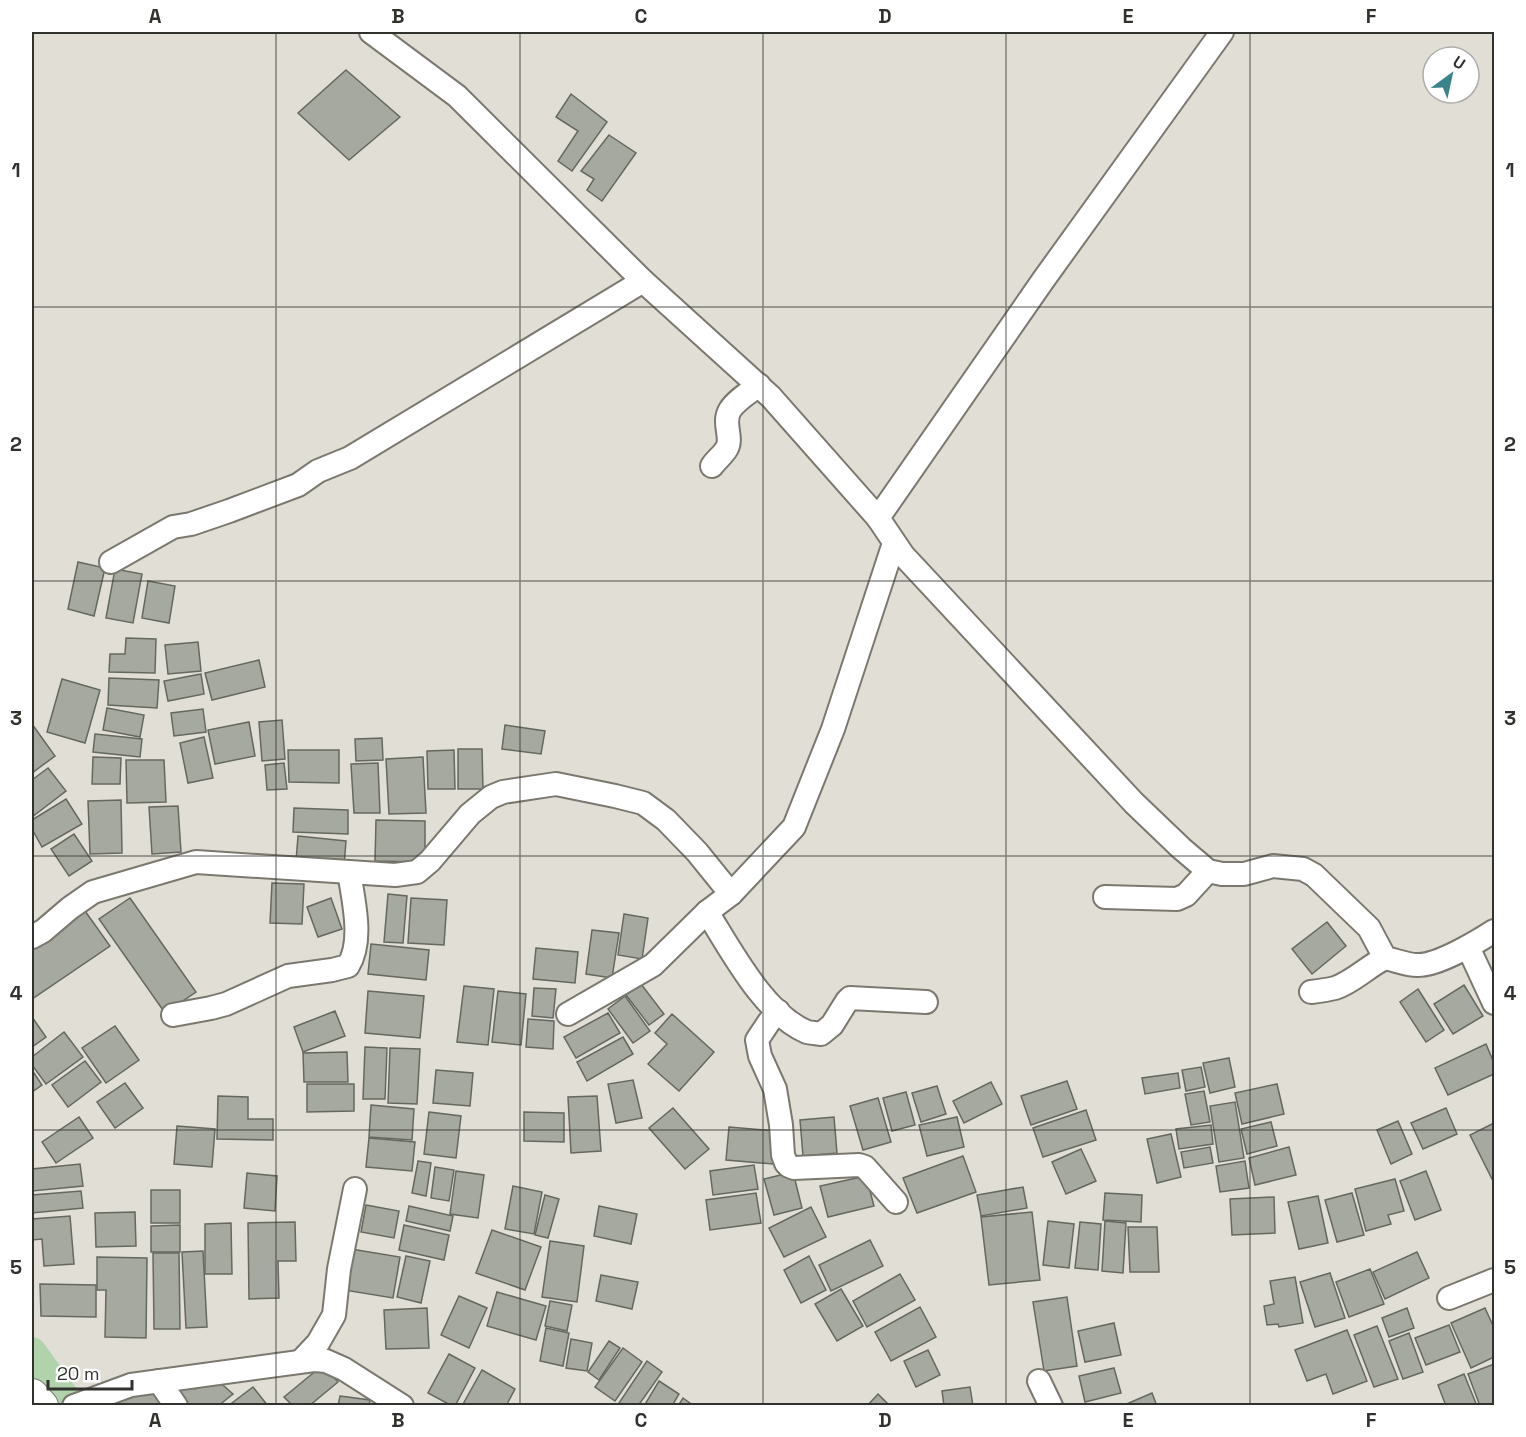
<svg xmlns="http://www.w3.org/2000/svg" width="1526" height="1437" viewBox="0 0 1526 1437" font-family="'Space Grotesk',sans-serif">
<rect width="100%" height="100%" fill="#e1dfd5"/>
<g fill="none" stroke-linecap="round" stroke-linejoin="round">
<path stroke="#b0d3ab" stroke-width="28" d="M32,1351L72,1406"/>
</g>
<g fill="#a6a9a0" stroke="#65685f" stroke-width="1.5">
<path d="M346,70L400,117L349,160L298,113Z"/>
<path d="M571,94L607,122L572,171L558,161L578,131L556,117Z"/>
<path d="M609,135L636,153L602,201L587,190L594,179L581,171Z"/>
<path d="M78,562L105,568L94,616L68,609Z"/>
<path d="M115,569L142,574L133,623L106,618Z"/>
<path d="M148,581L175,586L169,623L142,618Z"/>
<path d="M126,638L156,639L155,673L109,672L110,654H125Z"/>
<path d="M198,642L201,671L168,674L165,645Z"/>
<path d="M259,660L265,687L212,700L205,673Z"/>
<path d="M201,674L204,694L168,701L164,681Z"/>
<path d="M109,678L159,680L157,708L108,705Z"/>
<path d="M62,679L100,690L85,743L47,732Z"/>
<path d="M107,708L144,715L140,737L103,730Z"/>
<path d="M203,709L206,732L174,736L171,713Z"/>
<path d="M282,720L285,759L262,761L259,722Z"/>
<path d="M249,722L255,756L215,764L208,730Z"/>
<path d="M32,724L55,756L32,773Z"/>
<path d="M505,725L545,731L541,754L502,749Z"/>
<path d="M95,734L142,739L140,757L93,752Z"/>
<path d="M204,737L213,778L188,783L180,743Z"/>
<path d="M382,738L383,760L356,761L355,739Z"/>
<path d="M458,749H482L483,789H458Z"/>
<path d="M288,750H339V783L289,782Z"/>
<path d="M454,750L455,789H428L427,751Z"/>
<path d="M93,757L121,758L120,784H92Z"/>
<path d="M423,757L426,813L389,814L386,759Z"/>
<path d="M126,760H164L166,802L127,803Z"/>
<path d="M284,763L287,789L267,790L265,765Z"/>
<path d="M378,763L380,813H354L351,764Z"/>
<path d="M48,768L66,791L32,817V780Z"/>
<path d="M66,799L82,824L42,847L32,829V820Z"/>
<path d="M121,800L122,853L90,854L88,801Z"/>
<path d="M178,806L181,852L152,854L149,807Z"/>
<path d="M294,808L348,810V834L293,832Z"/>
<path d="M376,820L425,821V862L375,861Z"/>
<path d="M74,834L92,861L69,876L51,849Z"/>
<path d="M298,836L346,841L344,866L296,861Z"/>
<path d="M272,883L304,884L302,924L270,923Z"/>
<path d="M388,894L407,896L403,943L384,942Z"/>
<path d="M130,898L196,992L165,1013L99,919Z"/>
<path d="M331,898L342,929L318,937L307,907Z"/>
<path d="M411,898L447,900L444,945L408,943Z"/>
<path d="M85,911L110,946L32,999V947Z"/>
<path d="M624,914L648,918L642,959L618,955Z"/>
<path d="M1327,922L1346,946L1312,974L1292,949Z"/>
<path d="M592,930L619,933L612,978L586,974Z"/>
<path d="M371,944L429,950L426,980L368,974Z"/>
<path d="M536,948L578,952L575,983L533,979Z"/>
<path d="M641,984L664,1014L649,1025L626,995Z"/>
<path d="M1464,985L1483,1016L1453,1034L1434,1004Z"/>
<path d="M464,986L494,989L488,1045L457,1042Z"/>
<path d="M534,988L556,989L553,1018L532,1016Z"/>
<path d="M1418,989L1444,1030L1426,1042L1400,1002Z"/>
<path d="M368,991L424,996L420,1038L365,1033Z"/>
<path d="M498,991L526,994L521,1045L492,1042Z"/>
<path d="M625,996L650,1031L633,1043L608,1009Z"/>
<path d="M335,1011L345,1036L303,1052L294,1027Z"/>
<path d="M608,1013L620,1033L576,1058L564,1037Z"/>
<path d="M672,1014L714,1052L679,1091L648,1064L667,1044L655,1033Z"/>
<path d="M32,1017L46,1037L32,1047Z"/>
<path d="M528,1019L554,1021L553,1049L526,1047Z"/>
<path d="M115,1026L139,1060L106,1083L82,1048Z"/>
<path d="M64,1032L83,1057L46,1084L32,1065V1057Z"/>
<path d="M623,1037L633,1054L587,1081L577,1062Z"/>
<path d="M1486,1044L1494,1063V1074L1448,1095L1435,1068Z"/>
<path d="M365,1047L387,1048L385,1099H363Z"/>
<path d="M390,1048L420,1049L417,1104L388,1103Z"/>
<path d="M347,1052L348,1082H304L303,1053Z"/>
<path d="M1229,1058L1235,1087L1210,1093L1203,1063Z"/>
<path d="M85,1061L101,1082L68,1107L52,1085Z"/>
<path d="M1201,1067L1205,1087L1186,1091L1182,1070Z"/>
<path d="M32,1070L42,1085L32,1092Z"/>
<path d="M436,1070L473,1073L470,1106L433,1103Z"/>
<path d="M1178,1073L1180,1088L1145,1094L1142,1078Z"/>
<path d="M633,1080L642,1118L616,1123L608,1084Z"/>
<path d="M1067,1081L1077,1109L1031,1125L1021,1096Z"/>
<path d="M991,1082L1002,1104L964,1123L953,1101Z"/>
<path d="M125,1083L143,1108L115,1128L97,1102Z"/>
<path d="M307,1084H354V1111L307,1112Z"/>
<path d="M1277,1084L1284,1114L1242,1124L1235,1093Z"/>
<path d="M937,1086L946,1114L921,1122L912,1093Z"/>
<path d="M1204,1091L1210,1122L1191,1125L1185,1094Z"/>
<path d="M906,1092L915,1125L892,1131L883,1098Z"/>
<path d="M218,1096L248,1097V1119H273V1140L217,1139Z"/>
<path d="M597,1096L601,1151L571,1153L568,1097Z"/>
<path d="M878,1098L891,1142L863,1150L850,1106Z"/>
<path d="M1235,1102L1244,1158L1219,1162L1210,1106Z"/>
<path d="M371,1105L414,1109L412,1140L369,1137Z"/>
<path d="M673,1108L709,1149L685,1169L649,1128Z"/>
<path d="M1446,1108L1457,1134L1423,1149L1411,1123Z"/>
<path d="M1086,1110L1096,1140L1043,1157L1033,1128Z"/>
<path d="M429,1112L461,1116L456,1158L424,1154Z"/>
<path d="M524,1112L564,1113V1142L524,1141Z"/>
<path d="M79,1117L93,1138L56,1163L42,1142Z"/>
<path d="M834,1117L837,1153L803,1156L800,1120Z"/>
<path d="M957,1117L964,1147L927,1156L919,1125Z"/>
<path d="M1398,1121L1412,1154L1391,1164L1377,1130Z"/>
<path d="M1271,1122L1277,1146L1247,1154L1241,1129Z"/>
<path d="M1494,1123V1178L1492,1179L1470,1135Z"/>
<path d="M1211,1125L1213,1144L1179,1149L1176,1129Z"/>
<path d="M177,1126L215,1129L212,1167L174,1164Z"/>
<path d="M729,1127L775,1131L773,1164L726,1160Z"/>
<path d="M1171,1134L1181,1177L1157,1183L1147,1139Z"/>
<path d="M369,1138L415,1142L412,1171L366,1167Z"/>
<path d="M1210,1147L1213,1163L1184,1168L1181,1152Z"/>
<path d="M1289,1147L1296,1175L1255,1185L1249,1158Z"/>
<path d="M1081,1149L1096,1181L1066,1194L1052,1162Z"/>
<path d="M963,1156L976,1192L917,1213L903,1178Z"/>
<path d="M418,1161L431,1163L426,1196L412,1193Z"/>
<path d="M1245,1161L1249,1188L1220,1192L1216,1166Z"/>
<path d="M80,1164L83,1186L32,1191V1169Z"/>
<path d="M754,1165L758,1189L713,1195L710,1171Z"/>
<path d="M435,1167L454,1170L449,1201L431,1198Z"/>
<path d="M456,1171L484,1175L478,1218L450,1214Z"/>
<path d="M1426,1171L1441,1210L1415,1220L1400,1181Z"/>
<path d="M793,1172L802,1208L774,1215L764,1179Z"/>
<path d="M247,1173L277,1176L275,1211L244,1208Z"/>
<path d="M866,1176L874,1206L828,1217L820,1186Z"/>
<path d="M1395,1179L1404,1211L1388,1215L1391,1224L1366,1231L1355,1189Z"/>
<path d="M513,1186L542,1192L534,1234L505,1229Z"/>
<path d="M1023,1187L1027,1208L981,1216L977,1195Z"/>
<rect x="151" y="1190" width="29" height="33"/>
<path d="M81,1191L83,1208L32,1213V1195Z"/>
<path d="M756,1193L761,1223L710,1230L706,1200Z"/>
<path d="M1105,1193L1142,1195L1141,1222L1103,1220Z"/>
<path d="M1352,1193L1364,1235L1337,1242L1325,1200Z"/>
<path d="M545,1195L559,1199L548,1238L535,1235Z"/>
<path d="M1318,1196L1328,1243L1299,1249L1288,1202Z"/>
<path d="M1274,1197L1275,1233L1232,1235L1230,1199Z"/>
<path d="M366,1205L399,1211L394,1238L361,1232Z"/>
<path d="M409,1206L453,1216L450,1231L406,1221Z"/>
<path d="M599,1206L637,1214L631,1244L594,1236Z"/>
<path d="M811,1207L826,1237L784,1257L769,1228Z"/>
<path d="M135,1212L136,1246L96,1247L95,1213Z"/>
<path d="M1032,1212L1040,1280L989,1285L981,1217Z"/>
<path d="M70,1216L74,1264L44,1266L42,1239L32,1240V1219Z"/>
<path d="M1048,1221L1074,1224L1069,1268L1043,1265Z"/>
<path d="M1105,1221L1126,1223L1123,1273L1102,1271Z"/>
<path d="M295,1222L296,1261H278L279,1298L249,1299L248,1223Z"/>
<path d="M1080,1222L1101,1224L1098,1270L1075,1268Z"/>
<path d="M231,1223L232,1274H205V1224Z"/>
<path d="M180,1225V1252H151V1226Z"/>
<path d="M404,1225L449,1235L444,1260L399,1250Z"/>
<path d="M1128,1227H1157L1159,1272H1130Z"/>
<path d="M492,1230L541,1247L525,1290L476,1273Z"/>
<path d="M870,1240L883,1266L831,1291L819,1265Z"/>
<path d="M550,1241L584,1246L577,1302L542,1297Z"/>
<path d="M351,1249L400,1257L393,1298L344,1290Z"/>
<path d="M203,1251L207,1327L186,1328L182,1252Z"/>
<path d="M1417,1252L1429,1278L1385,1299L1373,1272Z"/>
<path d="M153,1253H179L180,1329H154Z"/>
<path d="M406,1256L430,1261L421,1303L397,1297Z"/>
<path d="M809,1256L826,1290L801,1303L784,1270Z"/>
<path d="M97,1257L147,1258L146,1338L105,1337L106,1290H97Z"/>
<path d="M1370,1269L1384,1304L1349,1317L1336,1282Z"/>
<path d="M1330,1273L1345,1318L1315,1327L1300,1282Z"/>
<path d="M900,1274L915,1300L867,1327L853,1301Z"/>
<path d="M601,1275L638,1282L632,1309L596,1301Z"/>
<path d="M1295,1277L1303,1323L1279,1327L1278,1324L1267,1325L1264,1306L1274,1304L1270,1281Z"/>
<path d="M40,1284L96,1285V1317L41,1316Z"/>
<path d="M841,1289L863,1326L837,1341L815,1304Z"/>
<path d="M497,1292L546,1306L536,1340L487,1326Z"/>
<path d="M459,1296L487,1308L469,1348L441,1335Z"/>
<path d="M1067,1297L1077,1366L1044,1371L1033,1302Z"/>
<path d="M550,1301L572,1305L567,1331L545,1326Z"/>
<path d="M920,1307L936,1337L891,1361L875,1332Z"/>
<path d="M427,1308L429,1348L386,1349L384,1310Z"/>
<path d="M1407,1308L1414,1328L1389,1337L1382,1318Z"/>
<path d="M1485,1308L1494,1328V1357L1471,1368L1451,1323Z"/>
<path d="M1114,1323L1121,1355L1085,1362L1078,1331Z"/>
<path d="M1449,1325L1460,1352L1426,1365L1415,1338Z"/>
<path d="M1377,1326L1398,1379L1374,1387L1354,1335Z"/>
<path d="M546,1328L569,1333L563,1366L540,1361Z"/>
<path d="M1347,1330L1367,1381L1333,1394L1326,1374L1307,1381L1295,1350Z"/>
<path d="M1409,1333L1423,1372L1403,1379L1389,1341Z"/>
<path d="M571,1339L592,1343L587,1371L566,1368Z"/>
<path d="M609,1341L620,1348L599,1380L588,1372Z"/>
<path d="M623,1348L642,1362L615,1401L595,1387Z"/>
<path d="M928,1350L940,1375L916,1387L904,1361Z"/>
<path d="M449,1354L475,1368L455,1406H452L428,1393Z"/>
<path d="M647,1361L662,1372L638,1406H623L619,1403Z"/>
<path d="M1494,1364V1406H1480L1468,1374Z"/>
<path d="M323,1365L338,1382L309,1406H293L284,1397Z"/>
<path d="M1114,1368L1121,1393L1085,1402L1079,1376Z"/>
<path d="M482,1370L515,1389L506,1406H462Z"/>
<path d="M1464,1374L1477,1406H1446L1438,1385Z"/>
<path d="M216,1379L233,1394L218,1406H184L173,1393L187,1381L195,1389Z"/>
<path d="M659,1381L679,1394L672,1406H644Z"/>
<path d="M155,1386L167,1406H120L118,1402Z"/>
<path d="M253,1387L268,1406H228Z"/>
<path d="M970,1387L973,1406H944L942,1391Z"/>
<path d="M1152,1393L1157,1406H1122Z"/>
<path d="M878,1394L890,1406H867Z"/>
<path d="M340,1396L370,1400L369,1406H338Z"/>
<path d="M683,1398L694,1406H678Z"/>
</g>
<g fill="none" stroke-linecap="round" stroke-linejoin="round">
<defs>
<g id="minor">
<path d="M371,32L457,96L643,281L771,397L878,518L903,555L1134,803L1181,848L1208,871L1222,874H1244L1273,866L1303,869L1314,875L1369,928L1385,958C1395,960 1407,965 1417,965C1437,966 1477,942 1494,931"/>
<path d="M712,466C716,460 724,454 727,448C733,437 722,423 730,410C736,400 750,392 759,385"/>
<path d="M878,518L1044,279L1222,32"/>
<path d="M111,562L173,527L191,524L229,511L298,485L318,471L350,458L643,281"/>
<path d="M1105,897L1177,899L1186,895L1208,871"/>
<path d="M707,912C731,950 764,1014 807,1032C811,1033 816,1033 821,1034L832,1025L847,1001L850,998L926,1002"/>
<path d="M32,937L43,931L70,908L93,892L196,862L395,875L417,872L430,861L470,814L491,797L503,792L556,784L615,796L643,803L666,820L697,852L731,894"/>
<path d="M1468,947L1494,1003"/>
<path d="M1311,992C1319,991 1327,990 1335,988C1353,982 1367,967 1385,958"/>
<path d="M778,1011L769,1022L757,1040L760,1056L775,1089L781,1125L783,1155L786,1163L789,1166L794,1168L859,1165L865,1167L896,1202"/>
<path d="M568,1014L653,965L707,912L731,894L794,827L833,729L894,543"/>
<path d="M173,1015L211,1008L226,1004L288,976L332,970L348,966C364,941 353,899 349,872"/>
<path d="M1449,1298L1494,1280"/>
<path d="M301,1361L318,1343L334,1315L339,1269L355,1189"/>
<path d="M159,1381L176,1406"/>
<path d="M1039,1381L1051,1406"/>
<path d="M74,1406L131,1385L314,1360L326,1361L344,1369L402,1406"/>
</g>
<path id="secondary" d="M32,1395L42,1406"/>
</defs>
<use href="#minor" stroke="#7a786f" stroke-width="26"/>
<use href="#secondary" stroke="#7a786f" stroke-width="34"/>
<use href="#minor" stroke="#fff" stroke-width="22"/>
<use href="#secondary" stroke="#fff" stroke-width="32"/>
</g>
<path fill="none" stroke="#31312d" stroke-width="1.5" stroke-opacity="0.55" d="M276,32V1406M520,32V1406M763,32V1406M1006,32V1406M1250,32V1406M32,307H1494M32,581H1494M32,856H1494M32,1130H1494"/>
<rect width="1526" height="1437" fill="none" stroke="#ffffff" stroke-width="66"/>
<g transform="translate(1451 75) rotate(33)"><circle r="28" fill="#ffffff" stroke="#adadab" stroke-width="1.5"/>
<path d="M0-4.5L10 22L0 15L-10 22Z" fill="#3b838a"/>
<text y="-9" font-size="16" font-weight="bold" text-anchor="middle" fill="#31312d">U</text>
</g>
<path d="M48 1380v9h84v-9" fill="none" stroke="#31312d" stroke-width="3"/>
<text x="57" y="1380" font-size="18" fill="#31312d" stroke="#ffffff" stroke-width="4.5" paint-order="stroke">20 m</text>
<rect x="33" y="33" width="1460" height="1371" fill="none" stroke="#31312d" stroke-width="2"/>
<g font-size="20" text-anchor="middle" font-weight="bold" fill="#31312d">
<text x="155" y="23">A</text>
<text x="398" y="23">B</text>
<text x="641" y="23">C</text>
<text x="885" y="23">D</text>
<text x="1128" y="23">E</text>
<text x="1371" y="23">F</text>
<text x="16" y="177">1</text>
<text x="1510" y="177">1</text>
<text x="16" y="451">2</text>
<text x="1510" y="451">2</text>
<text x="16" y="725">3</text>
<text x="1510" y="725">3</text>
<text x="16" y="1000">4</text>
<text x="1510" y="1000">4</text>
<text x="16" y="1274">5</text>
<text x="1510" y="1274">5</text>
<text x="155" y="1427">A</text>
<text x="398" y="1427">B</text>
<text x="641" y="1427">C</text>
<text x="885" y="1427">D</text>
<text x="1128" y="1427">E</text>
<text x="1371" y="1427">F</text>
</g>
</svg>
